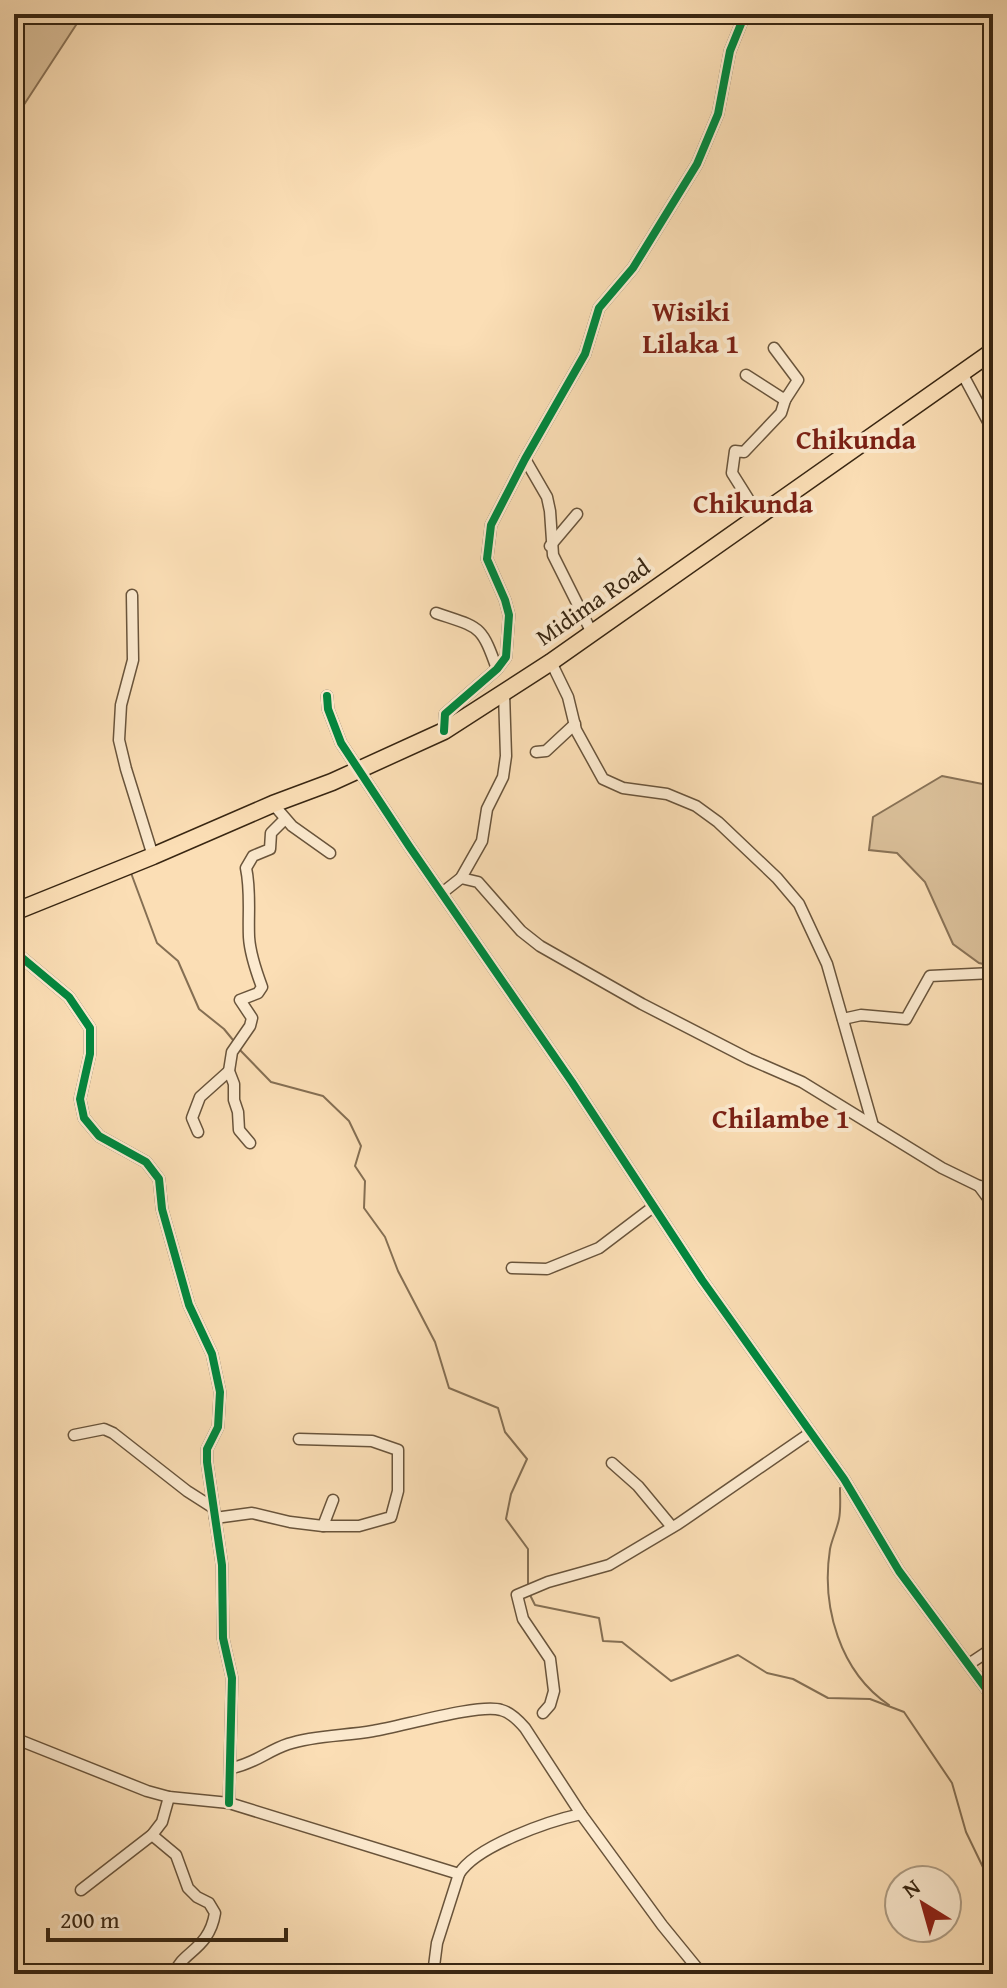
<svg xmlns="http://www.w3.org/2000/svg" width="1007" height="1988" viewBox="0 0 1007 1988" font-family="'Gentium Book Plus',serif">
<rect width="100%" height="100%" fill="#fbdeb5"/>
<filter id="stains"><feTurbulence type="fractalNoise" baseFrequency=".0025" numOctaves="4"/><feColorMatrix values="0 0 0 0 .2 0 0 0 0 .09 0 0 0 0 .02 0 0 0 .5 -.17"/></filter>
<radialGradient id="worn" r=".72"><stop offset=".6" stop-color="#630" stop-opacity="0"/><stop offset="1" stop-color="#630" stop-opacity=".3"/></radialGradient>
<g fill="#dabf99" stroke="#897256" stroke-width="2">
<path d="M14,14H79L78,22L14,120Z"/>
<path d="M942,776L993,786V966L979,963L953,944L925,882L897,853L869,850L873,817Z"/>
</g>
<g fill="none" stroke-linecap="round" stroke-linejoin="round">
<g stroke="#856f53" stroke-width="2">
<path d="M131,873L157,943L178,961L199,1009L224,1029L233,1040"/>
<path d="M239,1049L271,1082L323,1096L349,1121L361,1146L355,1166L365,1181L364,1208L385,1237L398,1271L435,1342L449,1388L498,1408L505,1432L527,1459L511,1494L506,1519L528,1549V1587"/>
<path d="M840,1488C840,1498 841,1509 839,1519C837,1529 832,1539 830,1549C821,1607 840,1672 889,1705"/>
<path d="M529,1593L535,1605L599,1618L603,1641L622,1642L671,1681L738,1655L767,1673L793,1679L828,1698L870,1699L904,1712L952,1783L966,1832L993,1888"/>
</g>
<defs>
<g id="minor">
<path d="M962,373L993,431"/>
<path d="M746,375L785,400L798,380L774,348"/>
<path d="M525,459L547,497L550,511L553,555L592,633"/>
<path d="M759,516L732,473L735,451L744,452L781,413L786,397"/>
<path d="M550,546L577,514"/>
<path d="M132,595L133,660L121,705L119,740L126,769L153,856"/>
<path d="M436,613C480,628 481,624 497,669"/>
<path d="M551,662L568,697L576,730L603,779L623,788L667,794L696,806L718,822L777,878L799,904L827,964L872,1122"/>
<path d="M327,696L328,709L341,743L409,846L572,1082L702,1280L844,1479L899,1571L993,1698"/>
<path d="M444,731L445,714L497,669L506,657L509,615L505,600L487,559L491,525L525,459L585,354L599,308L633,268L697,164L718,114L730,51L745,14"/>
<path d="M536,752L546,751L575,724"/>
<path d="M273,804L292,826L330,853"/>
<path d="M461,878L478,882L521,931L540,946L642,1004L749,1059L802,1082L942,1168L979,1186L993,1188"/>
<path d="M442,893L461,878L482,841L487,809L503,777L506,756L504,693"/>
<path d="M14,951L69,997L90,1028V1054L80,1099L84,1118L99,1136L146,1162L159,1179L162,1209L189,1305L212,1354L220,1392L218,1427L207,1449V1462L222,1565L223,1638L232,1678L229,1803"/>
<path d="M843,1019L861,1015L906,1019L930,976L993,973"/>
<path d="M198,1132L192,1118L200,1097L229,1071"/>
<path d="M250,1143L239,1130L238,1112L234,1100V1084L229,1071L232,1052L250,1026L252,1018L240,1000L258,993L262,987C256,971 250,954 249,937C248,914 251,891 246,868L253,856L270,849L271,833L285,819"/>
<path d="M979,1186L993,1205"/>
<path d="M512,1268L547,1269L599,1248L653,1207"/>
<path d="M74,1435L104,1429L113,1433L187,1491L212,1507"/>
<path d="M299,1439L372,1441L398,1450V1491L391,1517L359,1526H323"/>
<path d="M612,1463L638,1486L672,1527"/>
<path d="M215,1518L252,1513L290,1522L323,1526L333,1500"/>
<path d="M14,1614H18"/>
<path d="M969,1664L993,1648"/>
<path d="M543,1713L550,1705L554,1691L550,1659L523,1619L517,1595L548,1582L609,1565L678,1524L810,1433"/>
<path d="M14,1738L147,1791L169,1797L229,1803L459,1874"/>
<path d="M232,1768C256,1763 267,1751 288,1744C315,1735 345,1736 373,1731C400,1727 479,1703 501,1710C510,1712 519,1721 525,1728L581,1814L662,1925L702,1974"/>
<path d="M152,1835L176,1855L188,1888L197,1897L209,1903L215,1913C209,1950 182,1951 174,1974"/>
<path d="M81,1890L152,1835L162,1822L169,1797"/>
<path d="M433,1974L437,1943L459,1874C476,1846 549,1821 581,1814"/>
</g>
<path id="primary" d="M14,912L153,856L273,804L332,782L444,731L551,662L993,351"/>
</defs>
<use href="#minor" stroke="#69543b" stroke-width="13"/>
<use href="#primary" stroke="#382612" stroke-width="19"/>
<use href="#minor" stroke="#fceacf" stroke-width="10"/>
<use href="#primary" stroke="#fbdeb5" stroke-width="16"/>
<defs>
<g id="cycleway">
<path d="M327,696L328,709L341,743L409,846L572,1082L702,1280L844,1479L899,1571L993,1698"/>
<path d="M444,731L445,714L497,669L506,657L509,615L505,600L487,559L491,525L525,459L585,354L599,308L633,268L697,164L718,114L730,51L745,14"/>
<path d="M14,951L69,997L90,1028V1054L80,1099L84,1118L99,1136L146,1162L159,1179L162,1209L189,1305L212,1354L220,1392L218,1427L207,1449V1462L222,1565L223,1638L232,1678L229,1803"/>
</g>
</defs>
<use href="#cycleway" stroke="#fceacf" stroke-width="13"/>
<use href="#cycleway" stroke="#00873e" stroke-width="8"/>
</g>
<g text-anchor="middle" stroke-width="8" stroke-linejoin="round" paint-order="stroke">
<g font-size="24" fill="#382612" stroke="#fceacf">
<text transform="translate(593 602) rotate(-35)" y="8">Midima Road</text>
</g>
<g font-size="28" font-weight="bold" fill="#7a1f14" stroke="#fceacf">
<text x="691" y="321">Wisiki<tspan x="691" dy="32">Lilaka 1</tspan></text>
<text x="856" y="449">Chikunda</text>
<text x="753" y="513">Chikunda</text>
<text x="781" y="1128">Chilambe 1</text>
</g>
</g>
<rect width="1007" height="1988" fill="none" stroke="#fbdeb5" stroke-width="48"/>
<rect x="16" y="16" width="975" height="1956" fill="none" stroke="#382612" stroke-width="4"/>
<rect x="24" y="24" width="959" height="1940" fill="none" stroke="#382612" stroke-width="2"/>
<g transform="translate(923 1904) rotate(323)"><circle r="38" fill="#fceacf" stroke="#ae9c83" stroke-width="2"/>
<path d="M0-6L14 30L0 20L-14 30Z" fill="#8f2418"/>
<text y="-12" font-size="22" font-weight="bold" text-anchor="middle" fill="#382612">N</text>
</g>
<path d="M48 1928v12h238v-12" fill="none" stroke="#382612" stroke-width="4"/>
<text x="60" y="1928" font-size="24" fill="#382612" stroke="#fceacf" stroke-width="6" paint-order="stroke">200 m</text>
<rect width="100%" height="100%" filter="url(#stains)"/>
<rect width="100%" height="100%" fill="url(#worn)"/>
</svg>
